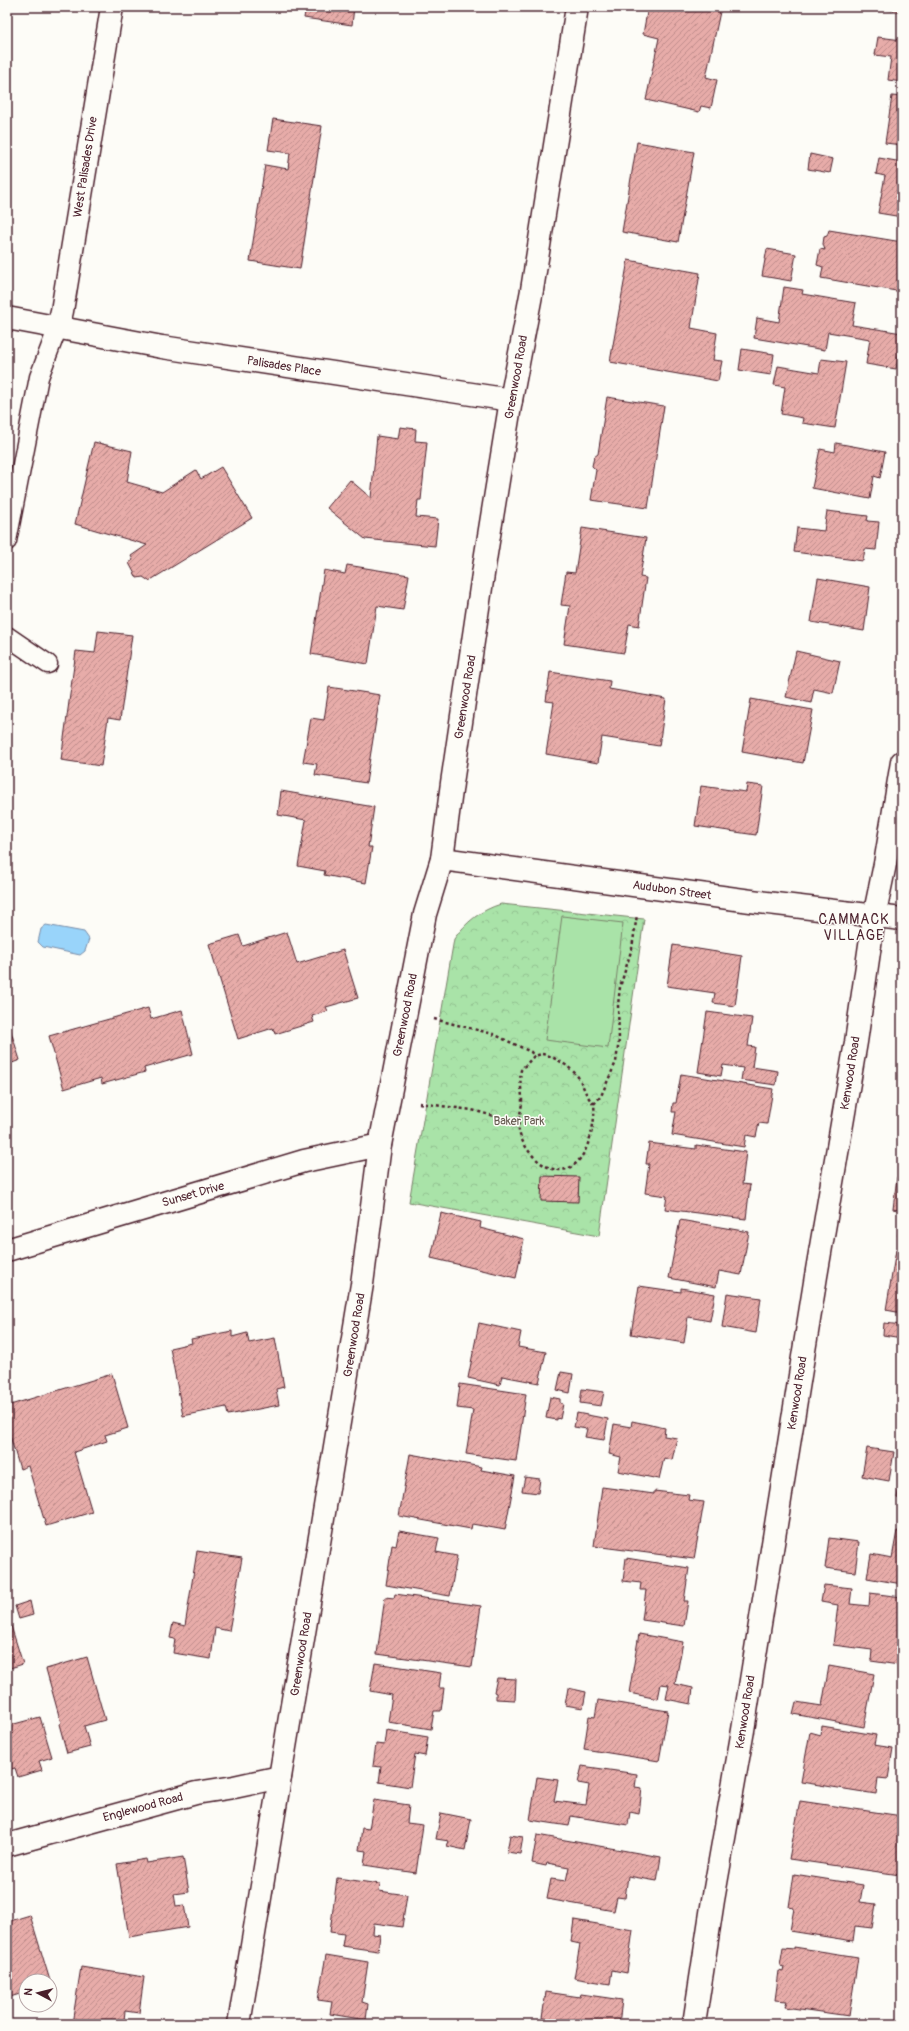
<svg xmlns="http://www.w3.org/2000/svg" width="909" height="2031" viewBox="0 0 909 2031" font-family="Pangolin,sans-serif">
<defs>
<pattern id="park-crowns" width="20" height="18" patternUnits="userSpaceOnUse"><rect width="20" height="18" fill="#a9e3a8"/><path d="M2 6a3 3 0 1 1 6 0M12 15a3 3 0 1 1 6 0" fill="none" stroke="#93c291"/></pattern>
<pattern id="building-hatch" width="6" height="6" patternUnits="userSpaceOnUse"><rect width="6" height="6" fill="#e7aca9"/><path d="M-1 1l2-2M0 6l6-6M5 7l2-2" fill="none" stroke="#bd8b8a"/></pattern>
</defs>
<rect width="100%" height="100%" fill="#fdfcf7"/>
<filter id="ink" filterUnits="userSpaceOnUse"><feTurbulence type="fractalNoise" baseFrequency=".025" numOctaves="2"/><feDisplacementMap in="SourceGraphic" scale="8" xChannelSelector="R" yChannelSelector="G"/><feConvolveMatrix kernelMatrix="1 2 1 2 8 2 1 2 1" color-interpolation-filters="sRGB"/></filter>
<g filter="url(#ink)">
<path fill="url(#park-crowns)" stroke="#7a816a" d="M501,904L644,919L599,1236L409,1202L454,939C466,922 481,910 501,904Z"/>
<path fill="#a9e3a8" stroke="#7a816a" d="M562,916L623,923L608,1048L545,1040Z"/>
<path fill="#99d4fa" stroke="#798ca7" d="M46,925L84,932L89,939L85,951L80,955L43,947L38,942L41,929Z"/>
<g fill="url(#building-hatch)" stroke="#4a1f2b">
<path d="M306,7H354L352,25L304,18Z"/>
<path d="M648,7H721L706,77L717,80L711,108L701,106L699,112L646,100L659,38L643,34Z"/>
<path d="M871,7H902V12Z"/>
<path d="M878,37L902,40V82L888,80L891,57L875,55Z"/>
<path d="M892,96L902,97V145L885,143Z"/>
<path d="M273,119L322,126L300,269L250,261L265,165L288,169L290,153L268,150Z"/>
<path d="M637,142L694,152L678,242L622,232Z"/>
<path d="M810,154L833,159L830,173L808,169Z"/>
<path d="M879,158L902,162V217L878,213L885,176L876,174Z"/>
<path d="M829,230L902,242V292L821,278L823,267L817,265L820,249L825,250L823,244L824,237L827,236Z"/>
<path d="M767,249L796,254L791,281L762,276Z"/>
<path d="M628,260L700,273L691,328L717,333L713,360L722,361L718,381L610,362Z"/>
<path d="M784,287L803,290L802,294L856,303L852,325L902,333L896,369L866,364L870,339L828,332L825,350L754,338L757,318L779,322Z"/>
<path d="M742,349L774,354L771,375L739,370Z"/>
<path d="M821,359L846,362L835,428L802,423L803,418L781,414L785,387L774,385L778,366L819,373Z"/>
<path d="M607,397L664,406L648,508L591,500L596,470L592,466L594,457L598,454Z"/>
<path d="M400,427L416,429L415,441L427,442L421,500H418L416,517L438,519L435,546L365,539L327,508L350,480L371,498L377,436L398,439Z"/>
<path d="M94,442L132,451L127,482L162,492L196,470L201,479L221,467L252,518L149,581L143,577L137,578L129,563L133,560L131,556L147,545L75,524Z"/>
<path d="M836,443L885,452L880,478L874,476L870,499L812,488L820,449L835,452Z"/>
<path d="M827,511L868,516L867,521L879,522L876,550L865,549L863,561L794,552L797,528L824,531Z"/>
<path d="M582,528L646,538L640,577L646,578L639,626L629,624L624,653L564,644L570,606L561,605L566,572L575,573Z"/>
<path d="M347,565L409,575L403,610L377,606L368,664L311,654L324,570L345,574Z"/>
<path d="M818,578L870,587L864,631L811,622Z"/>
<path d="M98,631L132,635L120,720L108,718L101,766L61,760L76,651L95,653Z"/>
<path d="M796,651L840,661L833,693L814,689L811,703L786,697Z"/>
<path d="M550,672L610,681L609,689L666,699L659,746L602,737L598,763L546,754L554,702L546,701Z"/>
<path d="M329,687L380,695L366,783L315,775L317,764L303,762L311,718L324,720Z"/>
<path d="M751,699L813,710L803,763L742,752Z"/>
<path d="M747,784L763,786L756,835L695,826L701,786L746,792Z"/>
<path d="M281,791L374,807L368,847H372L366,883L324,875L325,871L298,866L306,820L278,815Z"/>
<path d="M287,932L297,964L343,950L358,998L326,1007L328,1011L312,1016L314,1022L275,1034L273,1028L238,1039L209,944L239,935L243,946Z"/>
<path d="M673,945L742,956L735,1006L713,1003L715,993L667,986Z"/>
<path d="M148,1008L151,1019L182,1010L193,1054L144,1068L145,1072L102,1084L101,1078L64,1089L49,1036Z"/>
<path d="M707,1012L752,1018L748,1046L755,1047L752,1067L778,1071L776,1085L741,1080L743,1068L723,1065L721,1076L698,1072Z"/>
<path d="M7,1019L20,1060L7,1065Z"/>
<path d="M681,1074L773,1089L767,1124L759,1123L756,1137L746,1135L744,1147L672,1135L676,1112H672L673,1103H676Z"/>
<path d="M649,1143L696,1149V1145L746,1152L742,1184L750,1185L746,1219L665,1209L667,1196L645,1193L649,1164H646Z"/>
<path d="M542,1176L579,1177L578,1202L541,1201Z"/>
<path d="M897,1177L902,1178V1211L893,1209Z"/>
<path d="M902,1211V1236H898Z"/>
<path d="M441,1213L481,1222L480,1228L524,1239L516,1278L431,1258Z"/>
<path d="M680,1220L749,1232L741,1275L719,1271L716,1287L669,1278Z"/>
<path d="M896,1250L902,1251V1313L886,1310Z"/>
<path d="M639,1286L681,1292V1288L715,1294L710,1321L688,1317L684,1343L631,1334Z"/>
<path d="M727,1293L761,1298L756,1333L722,1327Z"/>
<path d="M479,1323L521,1332L518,1347L546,1352L539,1383L502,1376L500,1385L468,1378Z"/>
<path d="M884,1323L902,1325V1338L883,1335Z"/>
<path d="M232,1331V1337L247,1333L249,1343L275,1338L284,1387L276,1389L279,1405L228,1415L226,1407L183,1416L170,1348L192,1343L191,1339Z"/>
<path d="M561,1372L573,1374L570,1393L557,1390Z"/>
<path d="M112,1374L128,1428L105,1435L107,1441L74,1452L92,1512L46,1526L28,1466L20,1469L7,1426V1406Z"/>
<path d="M460,1384L526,1394L516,1461L466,1454L473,1410L457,1408Z"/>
<path d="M582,1389L604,1392L601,1406L580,1403Z"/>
<path d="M550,1397L560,1399V1403L563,1404L560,1419L557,1418V1420L546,1418Z"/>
<path d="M577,1413L608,1419L604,1440L585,1437L587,1429L574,1427Z"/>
<path d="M632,1421L665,1428L664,1436L677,1438L672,1460L664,1458L659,1479L618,1471L621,1457L609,1454L614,1424L631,1427Z"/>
<path d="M867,1448L894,1452L889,1481L862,1476Z"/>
<path d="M410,1454L482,1467L481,1470L515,1476L505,1530L472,1524L471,1529L399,1516Z"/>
<path d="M901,1475H902V1499L897,1498Z"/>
<path d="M525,1477L540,1479L538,1493L522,1491Z"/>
<path d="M602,1487L654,1494V1491L689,1495L688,1500L704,1502L694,1559L594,1546Z"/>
<path d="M399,1531L439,1538L436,1552L457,1556L450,1596L386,1585L392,1545L396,1546Z"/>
<path d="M897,1531L902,1532V1584L867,1578L871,1554L892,1558Z"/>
<path d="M829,1538L859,1542L855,1572L825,1568Z"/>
<path d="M197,1551L242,1558L229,1631L215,1628L211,1659L173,1653L175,1639L170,1638L173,1623L185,1626Z"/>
<path d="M626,1558L689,1568L684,1601H688L684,1626L642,1620L646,1590H640L641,1583L623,1581Z"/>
<path d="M824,1585L852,1588L850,1604L869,1606L870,1593L902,1597V1662H899V1665L871,1661L872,1650L833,1645L838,1605L821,1602Z"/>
<path d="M395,1594L481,1606L472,1667L377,1654L385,1597L394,1598Z"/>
<path d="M30,1601L33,1615L19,1619L15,1606Z"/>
<path d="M11,1626L23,1664L7,1669V1627Z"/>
<path d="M639,1634L683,1642L675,1684L693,1688L691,1704L666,1699L669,1685L661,1684L658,1699L629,1693Z"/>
<path d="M87,1657L105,1720L84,1726L90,1747L67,1753L59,1724L61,1723L46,1669Z"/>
<path d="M375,1663L441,1673L439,1688H444L441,1711H434L431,1729L388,1722L392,1695L370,1691Z"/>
<path d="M829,1666L874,1674L864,1727L793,1714L796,1702L822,1706Z"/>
<path d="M497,1678L516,1679L515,1700L496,1699V1693L494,1692Z"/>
<path d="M568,1688L586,1692L583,1708L565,1705Z"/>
<path d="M598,1700L668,1711L659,1761L584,1749L589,1716L595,1717Z"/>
<path d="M40,1717L52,1757L39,1761L42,1770L18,1777L15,1768L7,1770V1726Z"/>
<path d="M822,1726L876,1735L874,1745L893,1748L888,1779L878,1778L876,1794L801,1782L810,1732L821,1735Z"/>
<path d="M386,1730L428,1737L425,1756L415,1754L410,1787L379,1782L381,1767L373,1766L376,1744L384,1745Z"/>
<path d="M582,1766L637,1774L635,1787L642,1788L639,1814L630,1812L628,1825L571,1816L569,1826L530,1820L537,1777L558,1780L554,1801L586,1805L589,1785L578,1783Z"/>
<path d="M374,1800L409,1805L407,1823L423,1825L416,1873L364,1865L366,1851L359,1850L362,1828L369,1829Z"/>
<path d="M800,1801L902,1816V1862L900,1875L789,1859Z"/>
<path d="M441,1813L471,1819L465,1850L447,1846L449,1841L436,1839Z"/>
<path d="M510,1835L523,1837L520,1854L507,1852Z"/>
<path d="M537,1835L661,1857L657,1881L628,1876L625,1898L617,1897L614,1911L547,1899L551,1879L566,1881L569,1867L547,1863L546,1866L532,1863Z"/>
<path d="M183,1857L189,1892L174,1894L176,1906L184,1905L188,1927L129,1937L117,1864L146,1859L147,1863Z"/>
<path d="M794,1874L863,1885L860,1902L876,1904L872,1928L855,1926L853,1941L790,1931L794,1908L789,1907Z"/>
<path d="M337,1878L380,1884L379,1891L407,1895L402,1927L374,1923L373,1934L380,1935L378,1951L342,1946L344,1934L330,1932Z"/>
<path d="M30,1915L51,1984L50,1981H26V1992L7,1998V1922Z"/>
<path d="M574,1920L633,1930L627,1973L612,1970L610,1984L574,1978L580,1944L571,1942Z"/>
<path d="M794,1947L858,1957L849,2016L785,2007L787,2001L775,2000L779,1971L783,1972L784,1967L780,1966L783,1948L794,1949Z"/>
<path d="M326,1955L368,1962L362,2002L368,2004L366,2020L330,2014L332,2002L318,2000Z"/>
<path d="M81,1967L144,1977L139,2013L125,2011L124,2020L118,2019L117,2024H72Z"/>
<path d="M546,1992L580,1997L581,1994L622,2000L619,2024H576L542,2018Z"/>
<path d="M769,2020L785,2024H768Z"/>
</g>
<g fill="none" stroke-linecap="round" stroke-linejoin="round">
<defs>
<g id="lane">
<path d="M7,541L39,377L58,327"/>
<path d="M7,636L48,664"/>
</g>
<g id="street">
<path d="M7,318L162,347L511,400"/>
<path d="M58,327L62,311L112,7"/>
<path d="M442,859L751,901L902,919"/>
<path d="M7,1250L304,1161L380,1145"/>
<path d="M7,1845L196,1793L234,1787L280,1777"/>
<path d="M239,2024L362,1284L380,1145L425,914L442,859L452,783L486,554L511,400L532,290L577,7"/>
<path d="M694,2024L713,1900L743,1730L816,1276L856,1042L874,917L885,864L902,762"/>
</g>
</defs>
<use href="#lane" stroke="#4a1f2b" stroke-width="21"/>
<use href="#street" stroke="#4a1f2b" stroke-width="25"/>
<g stroke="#4a1f2b" stroke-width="2.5" stroke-dasharray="3 3" stroke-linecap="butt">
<path d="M434,1019L493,1034L531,1052L534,1056"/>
<path d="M542,1054C554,1056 571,1067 578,1077C585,1088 584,1094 594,1104C596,1120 589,1153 575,1164C553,1183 523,1152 519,1131C517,1121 522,1110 522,1100C522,1090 519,1080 521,1070L534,1056Z"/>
<path d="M419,1103L472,1110L519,1123"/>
<path d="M594,1104L601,1096L616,1062L619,1040L618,1005L620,987L632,948L637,915"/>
</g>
<use href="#lane" stroke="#fdfcf7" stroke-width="18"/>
<use href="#street" stroke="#fdfcf7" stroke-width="22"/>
</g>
</g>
<g text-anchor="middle" stroke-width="3" stroke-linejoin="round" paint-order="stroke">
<g font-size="12" fill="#4a1f2b" stroke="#fdfcf7">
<text transform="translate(85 167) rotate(-81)" y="4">West Palisades Drive</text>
<text transform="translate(284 366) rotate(9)" y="4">Palisades Place</text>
<text transform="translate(516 377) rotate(-80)" y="4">Greenwood Road</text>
<text transform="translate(465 697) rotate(-81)" y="4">Greenwood Road</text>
<text transform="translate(672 890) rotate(8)" y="4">Audubon Street</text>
<text transform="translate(405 1015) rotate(-79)" y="4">Greenwood Road</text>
<text transform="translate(850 1073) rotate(-81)" y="4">Kenwood Road</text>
<text transform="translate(193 1194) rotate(-16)" y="4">Sunset Drive</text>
<text transform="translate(354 1335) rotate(-81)" y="4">Greenwood Road</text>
<text transform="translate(797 1393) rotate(-81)" y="4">Kenwood Road</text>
<text transform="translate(301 1654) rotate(-81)" y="4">Greenwood Road</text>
<text transform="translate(745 1712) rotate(-81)" y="4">Kenwood Road</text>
<text transform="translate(143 1807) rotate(-15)" y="4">Englewood Road</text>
</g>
<g font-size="12" fill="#665a50" stroke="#fdfcf7">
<text x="519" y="1125">Baker Park</text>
</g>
<g font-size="14" letter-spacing="1" fill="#4a1f2b" stroke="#fdfcf7">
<text x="854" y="924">CAMMACK<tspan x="854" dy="16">VILLAGE</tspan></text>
</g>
</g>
<rect width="909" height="2031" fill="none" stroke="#fdfcf7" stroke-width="24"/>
<rect x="12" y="12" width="885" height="2007" fill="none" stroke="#4a1f2b" stroke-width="1.5" filter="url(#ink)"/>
<g transform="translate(38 1993) rotate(277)"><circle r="19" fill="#fdfcf7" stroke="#b5a4a5"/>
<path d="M0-3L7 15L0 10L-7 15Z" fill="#4a1f2b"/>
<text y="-6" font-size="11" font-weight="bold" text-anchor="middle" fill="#4a1f2b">N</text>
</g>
</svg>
